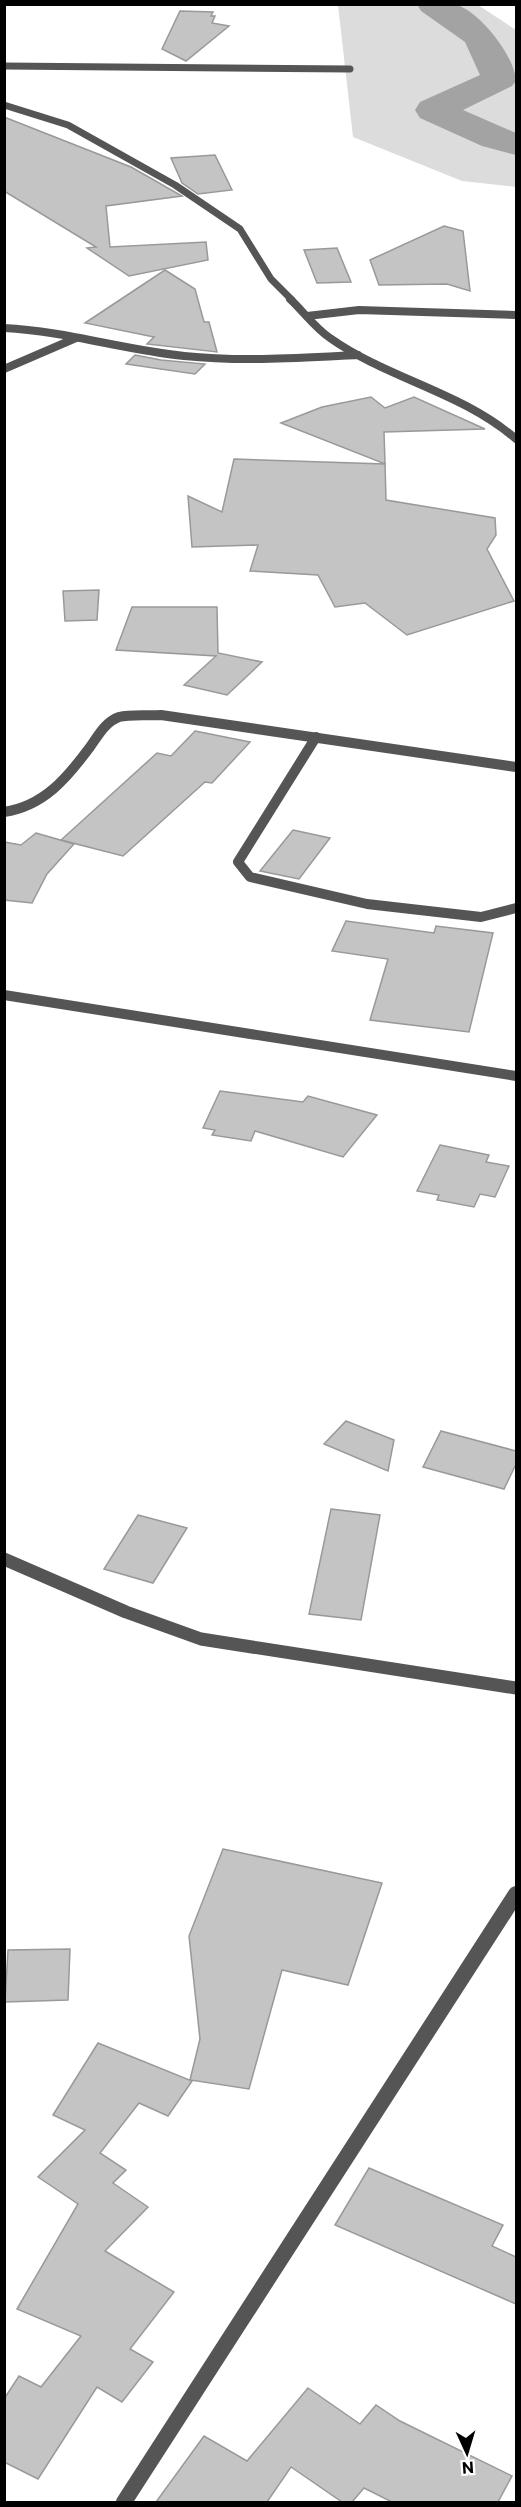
<svg xmlns="http://www.w3.org/2000/svg" width="521" height="2507" viewBox="0 0 521 2507" font-family="Commissioner,sans-serif">
<rect width="100%" height="100%" fill="#fff"/>
<path fill="#dcdcdc" d="M338,5H478L516,30V187L462,181L353,137Z"/>
<g fill="none" stroke-linecap="round" stroke-linejoin="round">
<path fill="#a3a3a3" fill-rule="evenodd" d="M417,4C428,4 443,2 454,4C479,10 515,56 516,81L512,86L463,110L516,133V155L482,146L420,118L415,110L420,102L480,75L465,42L421,11Z"/>
</g>
<g fill="#c4c4c4" stroke="#999" stroke-width="1.5">
<path d="M180,11L213,12L211,16H215L212,23L229,26L186,61L162,49Z"/>
<path d="M4,117L131,167L182,196L106,206L110,247L206,242L208,260L129,276L87,248L96,247L4,191Z"/>
<path d="M215,155L232,190L198,194L182,183L171,158Z"/>
<path d="M444,226L463,231L470,291L447,284L379,285L370,260Z"/>
<path d="M337,248L351,282L317,283L304,250Z"/>
<path d="M165,270L195,289L204,322H209L217,352L147,344L154,337L85,323Z"/>
<path d="M135,355L161,360L205,364L195,374L126,364Z"/>
<path d="M371,397L385,408L414,397L485,429L384,432L385,464L281,423L322,407Z"/>
<path d="M234,459L385,464L386,500L495,518L496,535L487,549L514,601L407,635L365,603L335,607L318,575L250,571L258,545L192,547L188,496L222,512Z"/>
<path d="M99,590L97,620L65,621L63,591Z"/>
<path d="M132,607H217L218,653L262,662L227,695L184,685L216,656L116,650Z"/>
<path d="M195,731L250,742L212,783L205,782L123,856L61,840L157,753L171,756Z"/>
<path d="M293,830L330,838L299,879L260,871Z"/>
<path d="M36,833L74,844L47,874L32,903L4,900V842L21,845Z"/>
<path d="M346,921L434,933L436,926L493,933L469,1032L370,1020L388,959L332,951Z"/>
<path d="M220,1091L303,1102L308,1096L377,1115L343,1157L255,1131L251,1141L212,1135L215,1130L203,1128Z"/>
<path d="M440,1145L489,1155L486,1162L509,1166L495,1197L480,1194L474,1207L437,1200L439,1195L417,1191Z"/>
<path d="M346,1421L394,1440L388,1471L324,1444Z"/>
<path d="M441,1431L516,1451V1464L504,1489L423,1467Z"/>
<path d="M331,1509L380,1515L361,1620L309,1614Z"/>
<path d="M138,1515L187,1528L153,1583L104,1569Z"/>
<path d="M223,1849L382,1883L348,1985L282,1970L249,2089L190,2080L200,2039L189,1936Z"/>
<path d="M70,1949L68,2000L5,2002L8,1950Z"/>
<path d="M98,2043L192,2081L168,2116L139,2103L100,2153L126,2170L113,2183L148,2207L105,2251L174,2292L130,2349L153,2362L122,2402L97,2387L38,2479L4,2462V2399L19,2376L41,2387L81,2336L17,2309L78,2204L38,2177L85,2130L53,2115Z"/>
<path d="M369,2168L503,2225L492,2246L516,2257V2304L335,2225Z"/>
<path d="M308,2388L360,2424L376,2405L400,2421L512,2476L498,2502H392L364,2488L352,2502H342L291,2467L267,2502H156L204,2436L247,2461Z"/>
</g>
<g fill="none" stroke-linecap="round" stroke-linejoin="round">
<g stroke="#555" stroke-width="7">
<path d="M4,66L350,69"/>
<path d="M4,105L68,125L175,185L240,229L271,279L292,300"/>
</g>
<g stroke="#555" stroke-width="8">
<path d="M290,299C303,311 315,328 330,338C388,379 462,392 516,439"/>
<path d="M307,316L359,310L516,315"/>
<path d="M4,328C65,331 124,350 184,356C242,362 300,358 358,355"/>
<path d="M4,369L76,338"/>
</g>
<g stroke="#555" stroke-width="10">
<path d="M316,737L238,862L250,877L367,904L481,917L516,908"/>
<path d="M4,812C44,806 67,778 90,747C98,736 105,722 119,717C131,714 148,716 161,715L516,767"/>
<path d="M4,995L516,1076"/>
</g>
<path stroke="#555" stroke-width="13" d="M4,1559L126,1612L201,1639L516,1688"/>
<path stroke="#555" stroke-width="16" d="M124,2502L516,1894"/>
</g>
<rect width="521" height="2507" fill="none" stroke="#000000" stroke-width="12"/>
<g transform="translate(467 2453) rotate(176)" stroke="#ffffff" stroke-width="4.5" paint-order="stroke">
<path d="M0-4.5L10 22L0 15L-10 22Z" fill="#000000"/>
<text y="-9" font-size="16" font-weight="bold" text-anchor="middle" fill="#000000">N</text>
</g>
</svg>
